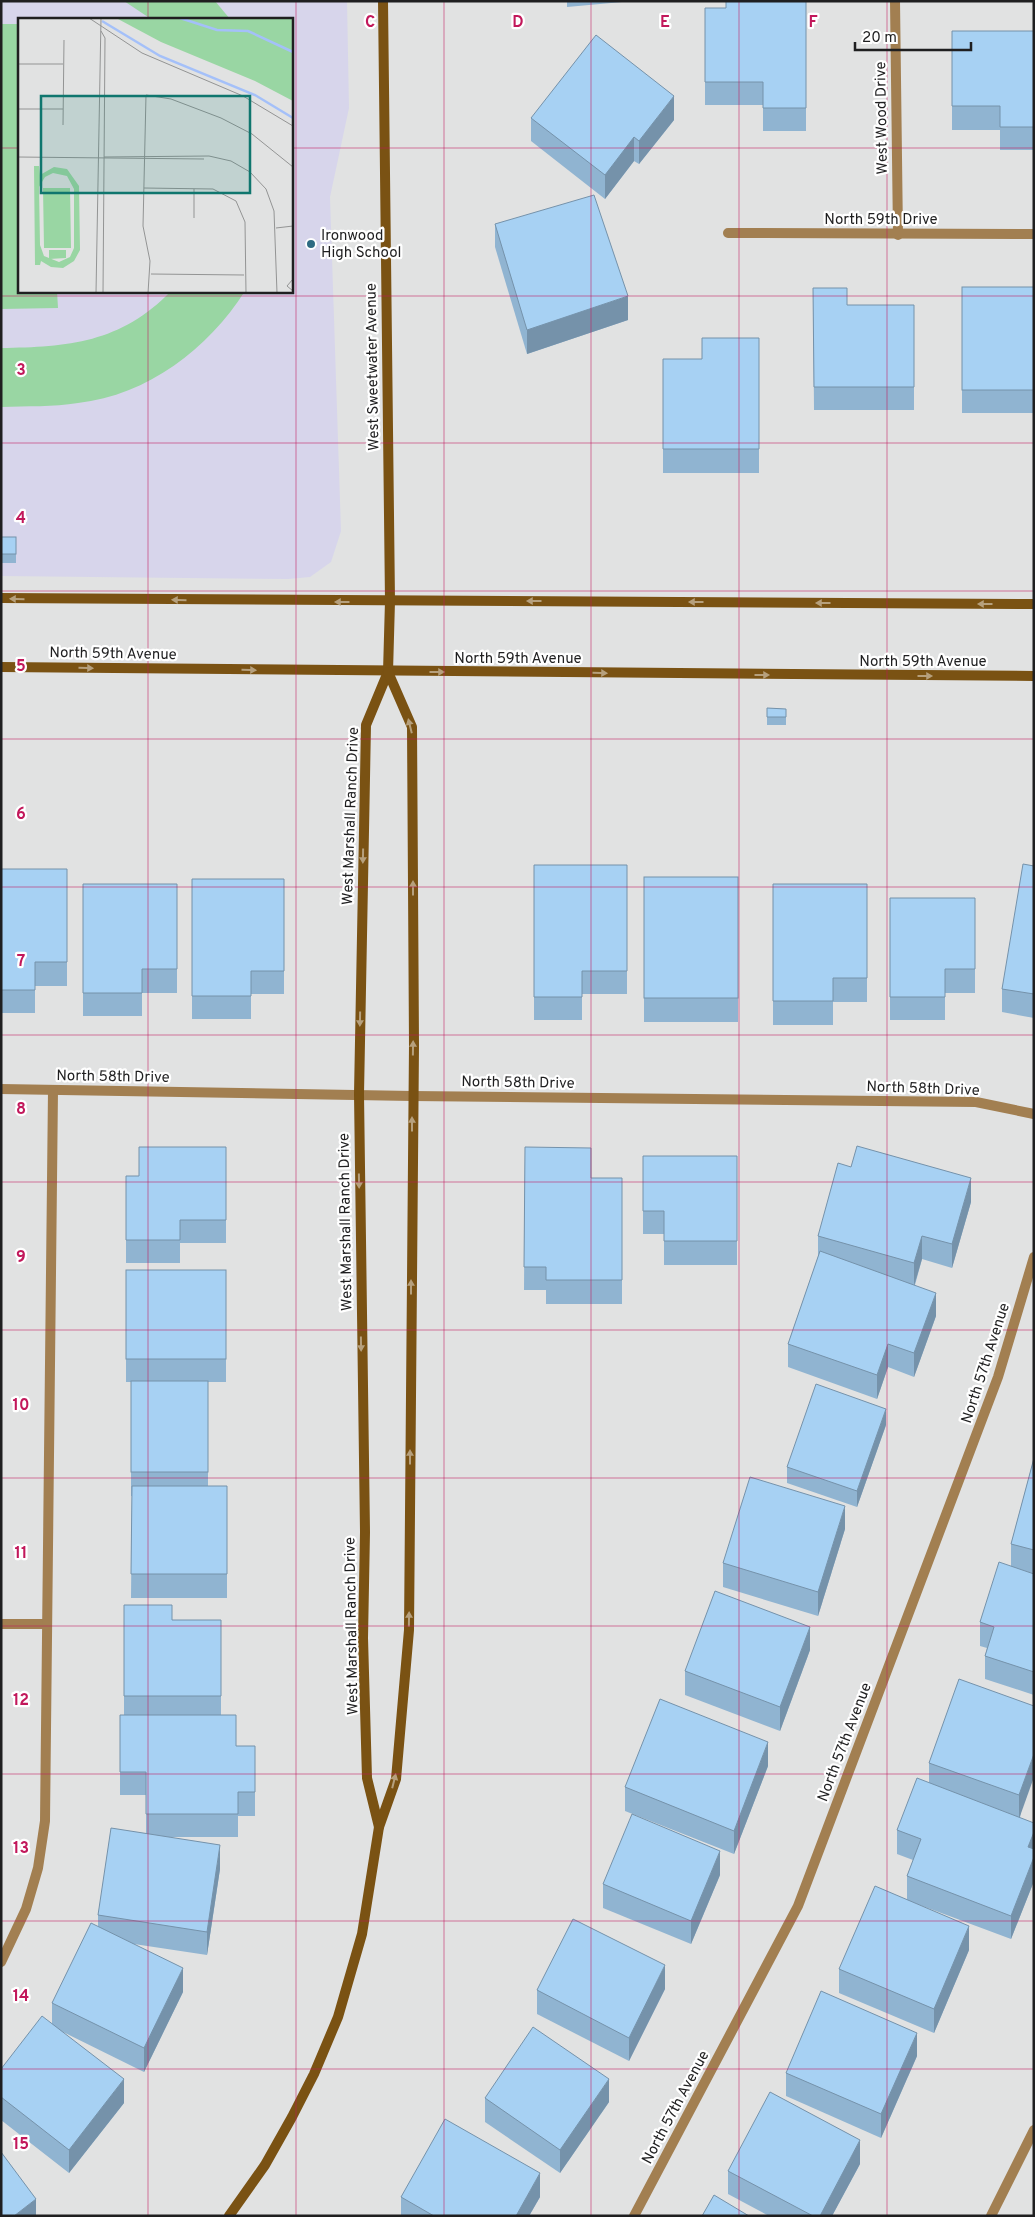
<svg xmlns="http://www.w3.org/2000/svg" width="1035" height="2217" viewBox="0 0 1035 2217" font-family="Overpass,sans-serif">
<rect width="100%" height="100%" fill="#e1e2e2"/>
<path fill="#d7d5eb" fill-rule="evenodd" d="M1,1H347L349,108L330,197L341,531L331,562L310,577L288,579L1,576ZM19,19H291V291H19Z"/>
<g fill="#99d6a3">
<path d="M124,1H215L230,19H151Z"/>
<path d="M1,24H19V291H57L58,308L1,309Z"/>
<path d="M171,291H245C208,349 148,395 78,403C53,407 27,406 1,407V348C68,347 121,343 171,291Z"/>
</g>
<g fill="none" stroke-linecap="round" stroke-linejoin="round">
<path stroke="#a27f51" stroke-width="10" d="M991,2216L1034,2130"/>
<g stroke="#a27f51" stroke-width="10">
<path d="M895,1L898,235"/>
<path d="M728,233L1034,234"/>
<path d="M1,1089L412,1096L976,1102L1034,1114"/>
<path d="M1,1624H47"/>
<path d="M1,1962L26,1909L38,1868L45,1821L53,1090"/>
<path d="M634,2216L798,1906L998,1377L1034,1257"/>
</g>
<g stroke="#7a5213" stroke-width="10">
<path d="M1,598L1034,604"/>
<path d="M1,667L1034,676"/>
<path d="M379,1827L367,1778L363,1638L365,1532L359,1094L366,725L388,672L390,601L383,1"/>
<path d="M229,2216L265,2165L292,2117L314,2074L338,2017L362,1934L379,1827L396,1779L409,1630L414,1045L412,727L388,672"/>
</g>
</g>
<g fill="#90b4d1">
<path d="M567,1H633L567,7Z"/>
<path d="M806,1V131H763V105H705V8H726Z"/>
<path d="M952,31H1034V150H1000V130H952Z"/>
<path d="M531,118L674,120L639,164L634,161L605,199L531,141Z"/>
<path d="M495,224L628,320L527,354L495,247Z"/>
<rect x="962" y="287" width="72" height="126"/>
<path d="M813,288L847,305H914V410H814Z"/>
<path d="M759,338V473H663V359H702Z"/>
<rect x="1" y="537" width="15" height="26"/>
<path d="M767,708L786,709V725H767Z"/>
<path d="M534,865H627V994H582V1020H534Z"/>
<path d="M1034,866V1018L1002,1012V989Z"/>
<path d="M1,869H67V986H35V1013H1Z"/>
<rect x="644" y="877" width="94" height="145"/>
<path d="M192,879H284V994H251V1019H192Z"/>
<path d="M83,884H177V993H142V1016H83Z"/>
<path d="M773,884H867V1002H833V1025H773Z"/>
<path d="M890,898H975V993H945V1020H890Z"/>
<path d="M226,1147V1243H180V1263H126V1176H139Z"/>
<path d="M525,1147L591,1178H622V1304H546V1290H524Z"/>
<path d="M643,1156H737V1265H664V1234H643Z"/>
<path d="M971,1202L952,1268L922,1259L915,1285L936,1316L914,1377L888,1367L877,1399L788,1367V1344L818,1257V1236Z"/>
<path d="M126,1270H226V1382H208V1486H227V1598H131L132,1496H131V1382H126Z"/>
<path d="M886,1425L857,1507L787,1483V1467Z"/>
<path d="M1034,1458V1695L985,1679V1656L987,1648L980,1646V1622L1011,1566V1544Z"/>
<path d="M845,1529L818,1616L723,1587V1563Z"/>
<path d="M124,1605L172,1620H221V1715L236,1746H255V1816H238V1837H169L220,1869L207,1955L134,1944L183,1992L144,2072L61,2031L124,2103L69,2173L1,2120V2069L52,2024V2003L98,1927V1915L146,1834V1795H120V1715H124Z"/>
<path d="M810,1650L780,1731L685,1695V1671Z"/>
<path d="M1034,1706L1020,1818L1034,1823V1881L1011,1939L909,1901L969,1950L934,2033L839,1993V1969L907,1900V1876L913,1860L897,1854V1830L929,1783V1763Z"/>
<path d="M768,1766L734,1854L625,1811V1787Z"/>
<path d="M720,1875L691,1944L603,1908V1884Z"/>
<path d="M665,1989L629,2061L537,2014V1990Z"/>
<path d="M917,2056L881,2138L786,2096V2073Z"/>
<path d="M485,2098L609,2102L560,2173L485,2122Z"/>
<path d="M860,2164L832,2216H769L728,2194V2171Z"/>
<path d="M401,2197H540L529,2216H401Z"/>
</g>
<g fill="#7592aa">
<path d="M674,96V120L639,164V141Z"/>
<path d="M634,137V161L605,199V175Z"/>
<path d="M628,296V320L527,354V330Z"/>
<path d="M971,1178V1202L952,1268V1244Z"/>
<path d="M922,1236V1259L914,1286V1263Z"/>
<path d="M936,1293V1316L914,1377V1353Z"/>
<path d="M888,1344V1367L877,1399V1375Z"/>
<path d="M886,1409V1425L857,1507V1491Z"/>
<path d="M845,1506V1529L818,1616V1592Z"/>
<path d="M810,1627V1650L780,1731V1707Z"/>
<path d="M768,1742V1766L734,1854V1831Z"/>
<path d="M1034,1754V1777L1019,1819V1795Z"/>
<path d="M1034,1832V1855L1028,1847Z"/>
<path d="M220,1845V1869L207,1955V1932Z"/>
<path d="M720,1851V1875L691,1944V1921Z"/>
<path d="M1034,1857V1881L1011,1939V1916Z"/>
<path d="M969,1926V1950L934,2033V2009Z"/>
<path d="M665,1965V1989L629,2061V2038Z"/>
<path d="M183,1968V1992L144,2072V2048Z"/>
<path d="M917,2033V2056L881,2138V2114Z"/>
<path d="M124,2079V2103L69,2173V2150Z"/>
<path d="M609,2079V2102L560,2173V2150Z"/>
<path d="M860,2140V2164L832,2216H820Z"/>
<path d="M540,2173V2197L529,2216H516Z"/>
<path d="M36,2199V2216H14Z"/>
</g>
<g fill="#a7d1f3" stroke="#7592aa">
<path d="M726,1H806V108H763V82H705V8H726Z"/>
<path d="M952,31H1034V127H1000V106H952Z"/>
<path d="M596,35L674,96L639,141L634,137L605,175L531,118Z"/>
<path d="M594,195L628,296L527,330L495,224Z"/>
<rect x="962" y="287" width="72" height="103"/>
<path d="M813,288H847V305H914V387H814Z"/>
<path d="M702,338H759V449H663V359H702Z"/>
<rect x="1" y="537" width="15" height="17"/>
<path d="M767,708L786,709V717H767Z"/>
<path d="M1023,864L1034,866V994L1002,989Z"/>
<path d="M534,865H627V971H582V997H534Z"/>
<path d="M1,869H67V962H35V990H1Z"/>
<rect x="644" y="877" width="94" height="121"/>
<path d="M192,879H284V971H251V996H192Z"/>
<path d="M83,884H177V969H142V993H83Z"/>
<path d="M773,884H867V978H833V1001H773Z"/>
<path d="M890,898H975V969H945V997H890Z"/>
<path d="M857,1146L971,1178L952,1244L922,1236L914,1263L818,1236L838,1163L851,1167Z"/>
<path d="M139,1147H226V1220H180V1240H126V1176H139Z"/>
<path d="M525,1147L591,1148V1178H622V1280H546V1267H524Z"/>
<path d="M643,1156H737V1241H664V1211H643Z"/>
<path d="M820,1251L936,1293L914,1353L888,1344L877,1375L788,1344Z"/>
<rect x="126" y="1270" width="100" height="89"/>
<rect x="131" y="1381" width="77" height="91"/>
<path d="M816,1384L886,1409L857,1491L787,1467Z"/>
<path d="M1034,1458V1550L1011,1544Z"/>
<path d="M750,1477L845,1506L818,1592L723,1563Z"/>
<path d="M132,1486H227V1574H131Z"/>
<path d="M999,1562L1034,1574V1672L985,1656L994,1627L980,1622Z"/>
<path d="M715,1591L810,1627L780,1707L685,1671Z"/>
<path d="M124,1605H172V1620H221V1696H124Z"/>
<path d="M959,1679L1034,1706V1754L1019,1795L929,1763Z"/>
<path d="M660,1699L768,1742L734,1831L625,1787Z"/>
<path d="M120,1715H236V1746H255V1792H238V1814H146V1772H120Z"/>
<path d="M917,1778L1034,1823V1832L1028,1847L1034,1849V1857L1011,1916L907,1876L921,1839L897,1830Z"/>
<path d="M632,1814L720,1851L691,1921L603,1884Z"/>
<path d="M111,1828L220,1845L207,1932L98,1915Z"/>
<path d="M875,1886L969,1926L934,2009L839,1969Z"/>
<path d="M573,1919L665,1965L629,2038L537,1990Z"/>
<path d="M91,1923L183,1968L144,2048L52,2003Z"/>
<path d="M821,1991L917,2033L881,2114L786,2073Z"/>
<path d="M42,2016L124,2079L69,2150L1,2097V2069Z"/>
<path d="M533,2027L609,2079L560,2150L485,2098Z"/>
<path d="M770,2092L860,2140L820,2216H813L728,2171Z"/>
<path d="M445,2119L540,2173L516,2216H434L401,2197Z"/>
<path d="M1,2152L36,2199L14,2216H1Z"/>
<path d="M714,2195L749,2216H702Z"/>
</g>
<defs><path id="oneway-solid" d="M-6-.8H1V-3.2L6.5 0L1 3.2V.8H-6Z" transform="scale(1.25)"/></defs>
<g fill="#b6a07d">
<use href="#oneway-solid" transform="translate(17 599) rotate(-179)"/>
<use href="#oneway-solid" transform="translate(179 600) rotate(-179)"/>
<use href="#oneway-solid" transform="translate(534 601) rotate(-180)"/>
<use href="#oneway-solid" transform="translate(342 602) rotate(180)"/>
<use href="#oneway-solid" transform="translate(696 602) rotate(-180)"/>
<use href="#oneway-solid" transform="translate(823 603) rotate(-180)"/>
<use href="#oneway-solid" transform="translate(985 604) rotate(-180)"/>
<use href="#oneway-solid" transform="translate(86 668) rotate(1)"/>
<use href="#oneway-solid" transform="translate(249 670) rotate(1)"/>
<use href="#oneway-solid" transform="translate(437 672)"/>
<use href="#oneway-solid" transform="translate(600 673) rotate(1)"/>
<use href="#oneway-solid" transform="translate(762 675)"/>
<use href="#oneway-solid" transform="translate(925 676)"/>
<use href="#oneway-solid" transform="translate(410 726) rotate(-104)"/>
<use href="#oneway-solid" transform="translate(363 856) rotate(91)"/>
<use href="#oneway-solid" transform="translate(413 888) rotate(-90)"/>
<use href="#oneway-solid" transform="translate(360 1019) rotate(91)"/>
<use href="#oneway-solid" transform="translate(413 1048) rotate(-89)"/>
<use href="#oneway-solid" transform="translate(412 1124) rotate(-90)"/>
<use href="#oneway-solid" transform="translate(359 1181) rotate(89)"/>
<use href="#oneway-solid" transform="translate(411 1287) rotate(-90)"/>
<use href="#oneway-solid" transform="translate(361 1344) rotate(89)"/>
<use href="#oneway-solid" transform="translate(410 1457) rotate(-90)"/>
<use href="#oneway-solid" transform="translate(409 1619) rotate(-89)"/>
<use href="#oneway-solid" transform="translate(394 1781) rotate(-76)"/>
</g>
<path fill="none" stroke="#c2185b" stroke-width="1" stroke-opacity="0.55" d="M148,1V19M296,1V2216M444,1V2216M591,1V2216M739,1V2216M887,1V2216M1,148H19M291,148H1034M148,291V2216M1,296H1034M1,443H1034M1,591H1034M1,739H1034M1,887H1034M1,1035H1034M1,1182H1034M1,1330H1034M1,1478H1034M1,1626H1034M1,1774H1034M1,1921H1034M1,2069H1034"/>
<circle fill="#2e6b82" stroke="#fff" stroke-width="2" cx="311" cy="244" r="5"/>
<g text-anchor="middle" stroke-width="4.5" stroke-linejoin="round" paint-order="stroke">
<g font-size="15" fill="#1f1f20" stroke="#fff">
<text transform="translate(881 118) rotate(-91)" y="5">West Wood Drive</text>
<text x="881" y="224">North 59th Drive</text>
<text transform="translate(372 367) rotate(-91)" y="5">West Sweetwater Avenue</text>
<text transform="translate(113 653) rotate(1)" y="5">North 59th Avenue</text>
<text x="518" y="663">North 59th Avenue</text>
<text x="923" y="666">North 59th Avenue</text>
<text transform="translate(350 816) rotate(-88)" y="5">West Marshall Ranch Drive</text>
<text transform="translate(113 1076) rotate(1)" y="5">North 58th Drive</text>
<text transform="translate(518 1082) rotate(1)" y="5">North 58th Drive</text>
<text transform="translate(923 1088) rotate(2)" y="5">North 58th Drive</text>
<text transform="translate(345 1222) rotate(-91)" y="5">West Marshall Ranch Drive</text>
<text transform="translate(985 1363) rotate(-72)" y="5">North 57th Avenue</text>
<text transform="translate(351 1626) rotate(-91)" y="5">West Marshall Ranch Drive</text>
<text transform="translate(844 1742) rotate(-69)" y="5">North 57th Avenue</text>
<text transform="translate(675 2107) rotate(-62)" y="5">North 57th Avenue</text>
</g>
<g font-size="15" fill="#1f1f20" stroke="#fff" text-anchor="start">
<text x="321" y="240">Ironwood<tspan x="321" dy="17">High School</tspan></text>
</g>
</g>
<g transform="translate(18 18)">
<rect width="275" height="275" fill="#e1e2e2"/>
<path d="M100,1H275V83L237,63L143,24Z" fill="#99d6a3"/>
<path d="M21,148L22,157L36,149L49,151L61,168L62,232L56,243L45,250L33,249L23,243L22,247H17L16,148ZM35,155L49,158L56,171V230L52,239L41,244L26,238L22,227L21,169L27,159ZM25,170H52L53,230H26ZM31,232H48V240L31,241Z" fill="#99d6a3" fill-rule="evenodd"/>
<path fill="none" stroke="#a4c0f9" stroke-width="2.5" d="M162,0L199,12L230,13L275,34M84,3L142,38L237,77L275,100"/>
<path fill="none" stroke="#939494" stroke-width="1" d="M71,0L124,35L225,78L275,108M83,13L87,20L85,275M0,46H45M0,91H45M45,107L46,22M0,139L186,141M86,139L191,138L213,143L232,154L248,171L256,193L259,275M126,170L195,171L218,183L227,204L228,275M176,171V200M258,210L275,208M133,256L226,257M275,261L269,268L275,273M78,275L83,0M130,275L132,243L125,208L128,77L153,81L203,100L234,116L275,149"/>
<path fill="#0f766e" fill-opacity="0.15" stroke="#0f766e" stroke-width="2.5" d="M23,78H232V175H23Z"/>
<rect width="275" height="275" fill="none" stroke="#1f1f20" stroke-width="2.5"/>
</g>
<g font-size="16" text-anchor="middle" font-weight="bold" fill="#c2185b" stroke="#fff" stroke-width="4.5" stroke-linejoin="round" paint-order="stroke">
<text x="370" y="27">C</text>
<text x="518" y="27">D</text>
<text x="665" y="27">E</text>
<text x="813" y="27">F</text>
<text x="21" y="375">3</text>
<text x="21" y="523">4</text>
<text x="21" y="671">5</text>
<text x="21" y="819">6</text>
<text x="21" y="966">7</text>
<text x="21" y="1114">8</text>
<text x="21" y="1262">9</text>
<text x="21" y="1410">10</text>
<text x="21" y="1558">11</text>
<text x="21" y="1705">12</text>
<text x="21" y="1853">13</text>
<text x="21" y="2001">14</text>
<text x="21" y="2149">15</text>
</g>
<rect width="1035" height="2217" fill="none" stroke="#1f1f20" stroke-width="5"/>
<path d="M855 42v8h116v-8" fill="none" stroke="#1f1f20" stroke-width="2.5"/>
<text x="862" y="42" font-size="15" fill="#1f1f20" stroke="#ffffff" stroke-width="4" paint-order="stroke">20 m</text>
</svg>
